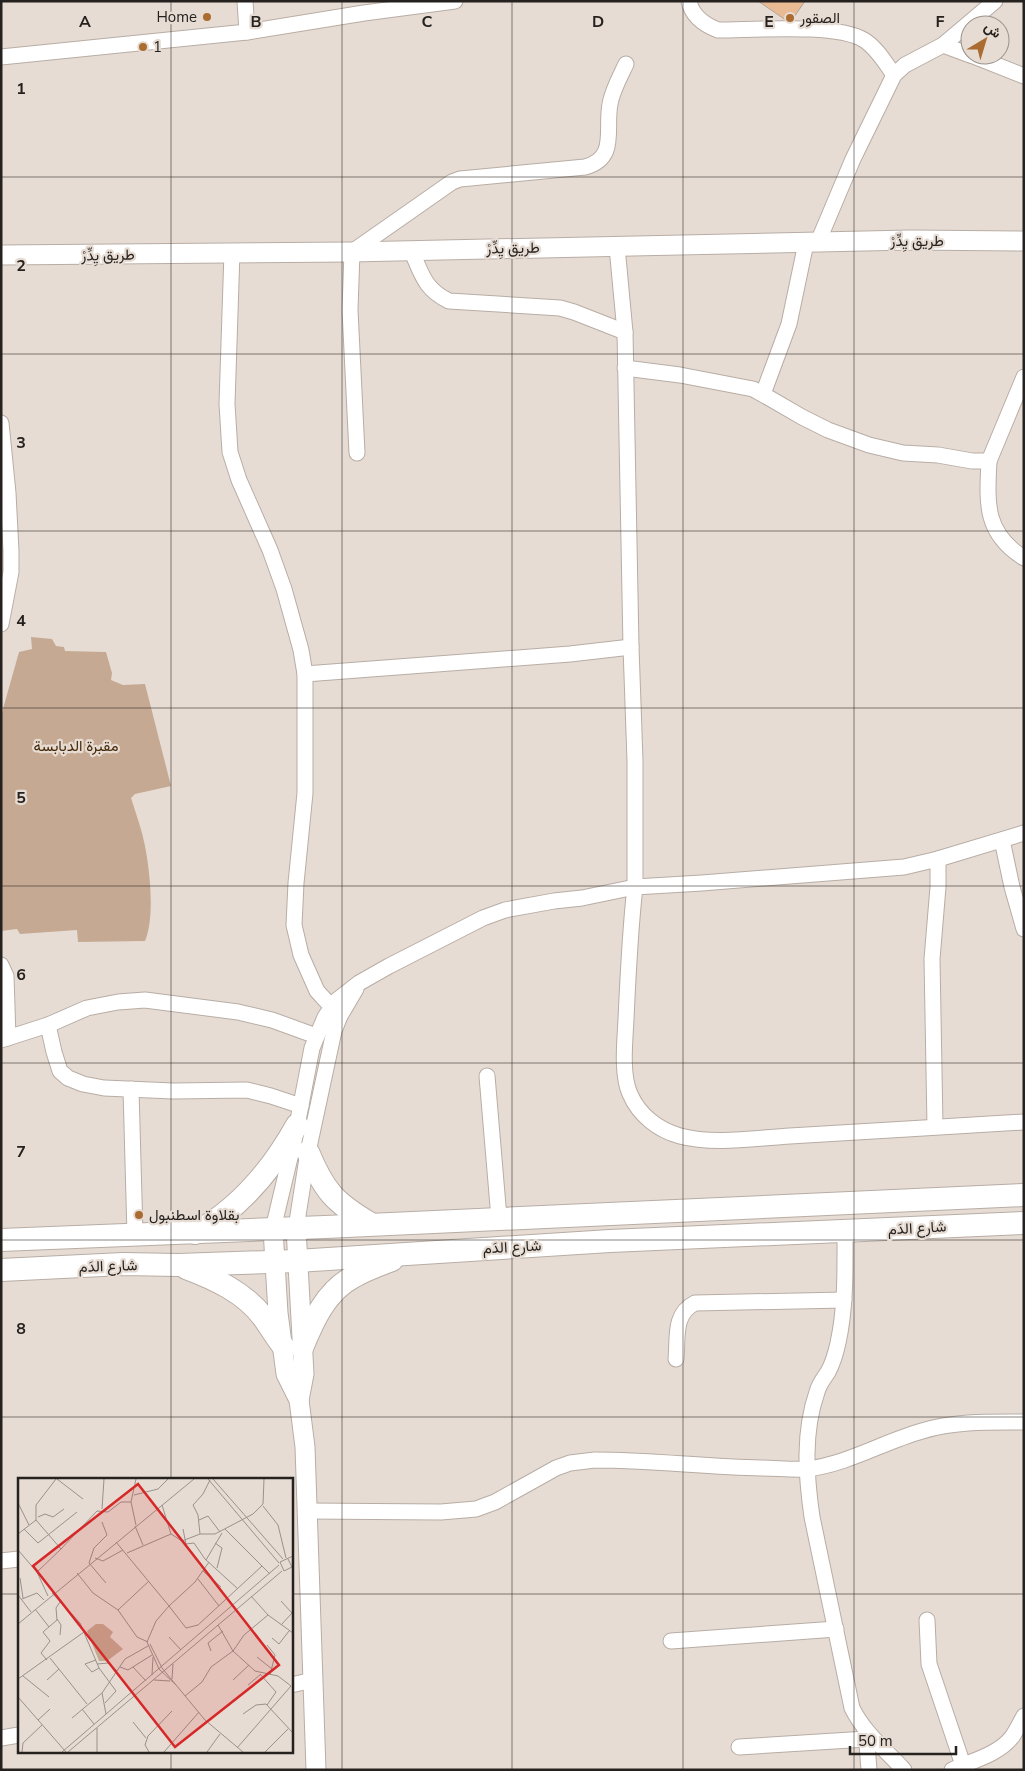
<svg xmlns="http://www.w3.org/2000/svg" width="1025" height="1771" viewBox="0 0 1025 1771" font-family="'Nunito Sans',Vazirmatn,sans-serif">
<rect width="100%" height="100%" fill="#e7dcd3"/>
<path fill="#c5a992" d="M31,637L52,639L56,646L64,647L65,651L106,652L112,673L111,680L123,685L145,684L171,786L135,794L131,798C136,814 142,830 145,846C150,872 155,917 145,941L78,942L77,930L20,934L17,929L1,931V716L19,652L32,649Z"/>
<path fill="#e9bb94" stroke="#aea49b" d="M758,1H805L790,23Z"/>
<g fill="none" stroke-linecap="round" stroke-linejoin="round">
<defs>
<g id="minor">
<path d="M245,1L247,32L364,13L455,1"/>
<path d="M689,1C692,16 705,25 718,30C753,30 837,23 864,40C877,48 886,64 894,75"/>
<path d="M943,45L970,55"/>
<path d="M971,55L1024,76"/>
<path d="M1,57L247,32"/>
<path d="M818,242L853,159L894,75L905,65L943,45L995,1"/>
<path d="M411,250C422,274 424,289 449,301L560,308L574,312L625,332"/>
<path d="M232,252L227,404L230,452L239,480L270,550L284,589L301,650L305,674V793L296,883L294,925L301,955L317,991L340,1016"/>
<path d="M625,368L680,375L753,389L771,399L802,417L828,430L869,445L903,453L938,455L972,461H989L1024,377"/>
<path d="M763,394L789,324L806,243"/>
<path d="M1,423L8,493L11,551V572L1,624"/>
<path d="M357,453L350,310L352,252L452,182L460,179L585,167C618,158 605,130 610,104C612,91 620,77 626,64"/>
<path d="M989,461C987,503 984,533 1024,558"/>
<path d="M305,674L570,654L631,647"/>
<path d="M1024,833L938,859L904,867L702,883L635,887C630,930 628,975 626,1019C625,1041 621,1074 630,1094C639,1115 658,1130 680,1136C713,1145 756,1138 790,1136C868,1132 946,1126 1024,1122"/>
<path d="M1002,840L1012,887L1024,929"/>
<path d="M1,965L6,976L8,1038"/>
<path d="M48,1025L54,1052L60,1071L68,1078L83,1084L104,1088L173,1091L247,1090L271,1096L301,1106"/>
<path d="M1,1040L48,1025L87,1008L118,1002L145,1000L238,1012L272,1020L316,1036"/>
<path d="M487,1076L499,1218"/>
<path d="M131,1089L135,1235"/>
<path d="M935,1126L932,959L938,887V859"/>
<path d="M296,1228L308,1152L334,1031L340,1016L356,989"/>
<path d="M273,1229L294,1141L312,1048L325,1017L336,1001L359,983L389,966L483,918L505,910L554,901L582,898L635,887V761L631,647L625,332L617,247"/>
<path d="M845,1232C845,1269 846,1306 838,1343C836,1352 833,1363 828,1372C824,1378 819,1384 817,1392C803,1432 806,1476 812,1517L852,1708C865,1734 885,1749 904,1770"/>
<path d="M676,1359C678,1338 673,1314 695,1303L844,1300"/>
<path d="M307,1511L441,1512L476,1509L495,1502L556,1468L570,1463L595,1460C650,1460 706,1467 761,1468C776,1468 792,1470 807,1469C848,1464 883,1442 922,1431C955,1421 989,1422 1024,1422"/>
<path d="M1,1561L19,1559"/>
<path d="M927,1620L929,1664L963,1765"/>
<path d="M671,1641L836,1629"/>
<path d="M291,1685L313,1680"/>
<path d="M866,1731L869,1770"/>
<path d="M1,1738L19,1735"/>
<path d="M739,1747L867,1739"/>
<path d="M952,1770C971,1761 998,1755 1012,1737C1016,1731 1020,1723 1024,1716"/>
</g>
<g id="tertiary">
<path d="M1,255L352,252L910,240L1024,241"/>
<path d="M296,1228L304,1374L299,1400"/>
<path d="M273,1229L278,1313L286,1374L299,1400L305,1447L316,1770"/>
</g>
<g id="primary">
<path d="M308,1152C324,1191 335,1203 371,1224"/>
<path d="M195,1233C239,1209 273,1168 297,1125"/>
<path d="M1,1240L325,1227L1024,1195"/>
<path d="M186,1268C215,1279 244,1292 263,1317C270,1327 276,1337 283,1346"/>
<path d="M1,1270L123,1264L178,1265L297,1261L610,1241L1024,1223"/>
<path d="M302,1348C313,1321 326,1291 353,1277C365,1270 379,1265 392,1260"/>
</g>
</defs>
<use href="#minor" stroke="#b8ada5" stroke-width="17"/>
<use href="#tertiary" stroke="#b8ada5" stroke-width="21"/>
<use href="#primary" stroke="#b8ada5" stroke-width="24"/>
<use href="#minor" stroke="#fff" stroke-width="15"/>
<use href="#tertiary" stroke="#fff" stroke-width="19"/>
<use href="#primary" stroke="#fff" stroke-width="22"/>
</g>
<path fill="none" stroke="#25211e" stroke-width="1" stroke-opacity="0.55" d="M171,1V1480M342,1V1770M512,1V1770M683,1V1770M854,1V1770M1,177H1024M1,354H1024M1,531H1024M1,708H1024M1,886H1024M1,1063H1024M1,1240H1024M1,1417H1024M1,1594H19M291,1594H1024M171,1752V1770"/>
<g fill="#aa6c31" stroke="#e7dcd3" stroke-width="2">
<circle cx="207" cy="17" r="5"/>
<circle cx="790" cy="18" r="5"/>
<circle cx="143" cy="47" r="5"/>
<circle cx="139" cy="1215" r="5"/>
</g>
<g text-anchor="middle" stroke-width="4.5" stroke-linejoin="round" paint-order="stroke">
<g font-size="15" fill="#25211e" stroke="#e7dcd3" text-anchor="start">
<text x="197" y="22" text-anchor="end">Home</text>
<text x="800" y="23">الصقور</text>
<text x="153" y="52">1</text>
<text x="149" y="1220">بقلاوة اسطنبول</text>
</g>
<g font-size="15" fill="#25211e" stroke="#e7dcd3">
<text x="917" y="246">طريق يِدِّرْ</text>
<text transform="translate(513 248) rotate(-1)" y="5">طريق يِدِّرْ</text>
<text transform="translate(108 255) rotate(-1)" y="5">طريق يِدِّرْ</text>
<text transform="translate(917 1228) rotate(-3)" y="5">شارع الدَم</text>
<text transform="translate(512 1247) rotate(-3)" y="5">شارع الدَم</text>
<text transform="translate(108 1266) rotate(-2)" y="5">شارع الدَم</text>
</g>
<g font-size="15" fill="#452707" stroke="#e7dcd3">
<text x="76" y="751">مقبرة الدبابسة</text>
</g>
</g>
<g transform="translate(18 1478)">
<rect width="275" height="275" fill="#e7dcd3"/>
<path d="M78,146H85L95,154L92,159L105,171L89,183H81L69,153Z" fill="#c5a992"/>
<path fill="none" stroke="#99918b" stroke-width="1" d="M39,1L65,21M190,1L261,85M195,1L265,81M116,17L140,11L150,1M0,25L11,47M245,28L260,47L268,80M84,31L86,1M20,39L27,36L35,39L46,31M18,42V27L38,1M181,42L190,38L202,54M84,44L89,57L76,70L71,85L88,105M118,47L113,24L118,1M117,48L125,67M6,51L20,65L59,34M165,51L168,66L176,65L187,81L220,111M207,51L252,96M0,56L18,42L43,71L79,33L90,34L103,24H113M153,56L164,63L182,56H197L235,36L245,26L246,1M182,56L180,37L175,27L185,16L192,2M98,64L151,128L138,143L129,164L141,191L158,207M197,65L204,70L199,90M0,72L19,94L30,118M109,75L153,56L144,27M77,80L85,83L105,72M270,81L274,89L266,93L262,84L275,78M188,82L204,55M191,84L177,104L151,128L168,150L180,147L244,88M185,93L203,109M19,94L43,71M59,95L75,115L100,132L119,159L130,164M2,100L5,120M180,101L201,128M34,115L62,145L81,190L98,213L87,225M0,117L13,134M233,118L250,137L275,155M4,121L19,115L26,122M263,123L274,135M17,131L31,149M100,132L131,103M39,141L43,147L42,157M0,146L176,1M200,147L215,173L237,193L260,198L273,208L219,270M263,147L275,134M151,159L163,172M254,160L261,166L271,153M132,166L144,190L187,242L225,274M249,167L257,177L252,197M193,173L190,165L205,153M239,179L254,191M32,180L69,226M29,182L23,175L32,163L25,154L39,142L38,130L42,124M78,182L67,186L74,194L81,190M79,186L90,185L99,193M102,189L110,192L134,177M115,189L128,203M242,196L258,214L249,227M134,197L135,179M5,198L31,219M0,201L66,154M154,201L155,186M29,202L41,191M136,202L152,203M215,202L231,187M230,207L243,196M84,215L88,236M167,218L184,204L193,189L215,173L226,157L250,137M0,219L48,274M64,231L76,246M225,236L238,227L248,226L275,255M54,240L84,215L107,181L130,168M20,242L32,231M115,244L128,260M4,274L5,265L24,247M44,274L261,87M50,274L264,93M79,274V250M131,274L127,267L130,258L154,233M146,274L181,234M189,274L202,256M247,274L270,251"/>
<path fill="#d62828" fill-opacity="0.15" stroke="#d62828" stroke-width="2.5" d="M120,6L261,187L157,269L15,88Z"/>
<rect width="275" height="275" fill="none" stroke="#25211e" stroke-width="2.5"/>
</g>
<g font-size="16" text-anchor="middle" font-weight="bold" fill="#25211e" stroke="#e7dcd3" stroke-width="4.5" stroke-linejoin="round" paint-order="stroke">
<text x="85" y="27">A</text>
<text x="256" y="27">B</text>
<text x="427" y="27">C</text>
<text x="598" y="27">D</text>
<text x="769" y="27">E</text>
<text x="940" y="27">F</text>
<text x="21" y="94">1</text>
<text x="21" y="271">2</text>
<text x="21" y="448">3</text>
<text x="21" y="626">4</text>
<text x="21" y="803">5</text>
<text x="21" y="980">6</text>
<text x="21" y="1157">7</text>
<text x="21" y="1334">8</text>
</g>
<rect width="1025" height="1771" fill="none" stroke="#25211e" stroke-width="5"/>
<g transform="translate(985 40) rotate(38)"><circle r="24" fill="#e7dcd3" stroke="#99918b"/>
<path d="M0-4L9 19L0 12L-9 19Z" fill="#aa6c31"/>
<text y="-8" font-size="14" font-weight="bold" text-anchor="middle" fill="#25211e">ش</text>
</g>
<path d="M850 1746v8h106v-8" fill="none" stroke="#25211e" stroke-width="2.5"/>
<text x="858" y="1746" font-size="15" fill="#25211e" stroke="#e7dcd3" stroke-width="4" paint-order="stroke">50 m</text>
</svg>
